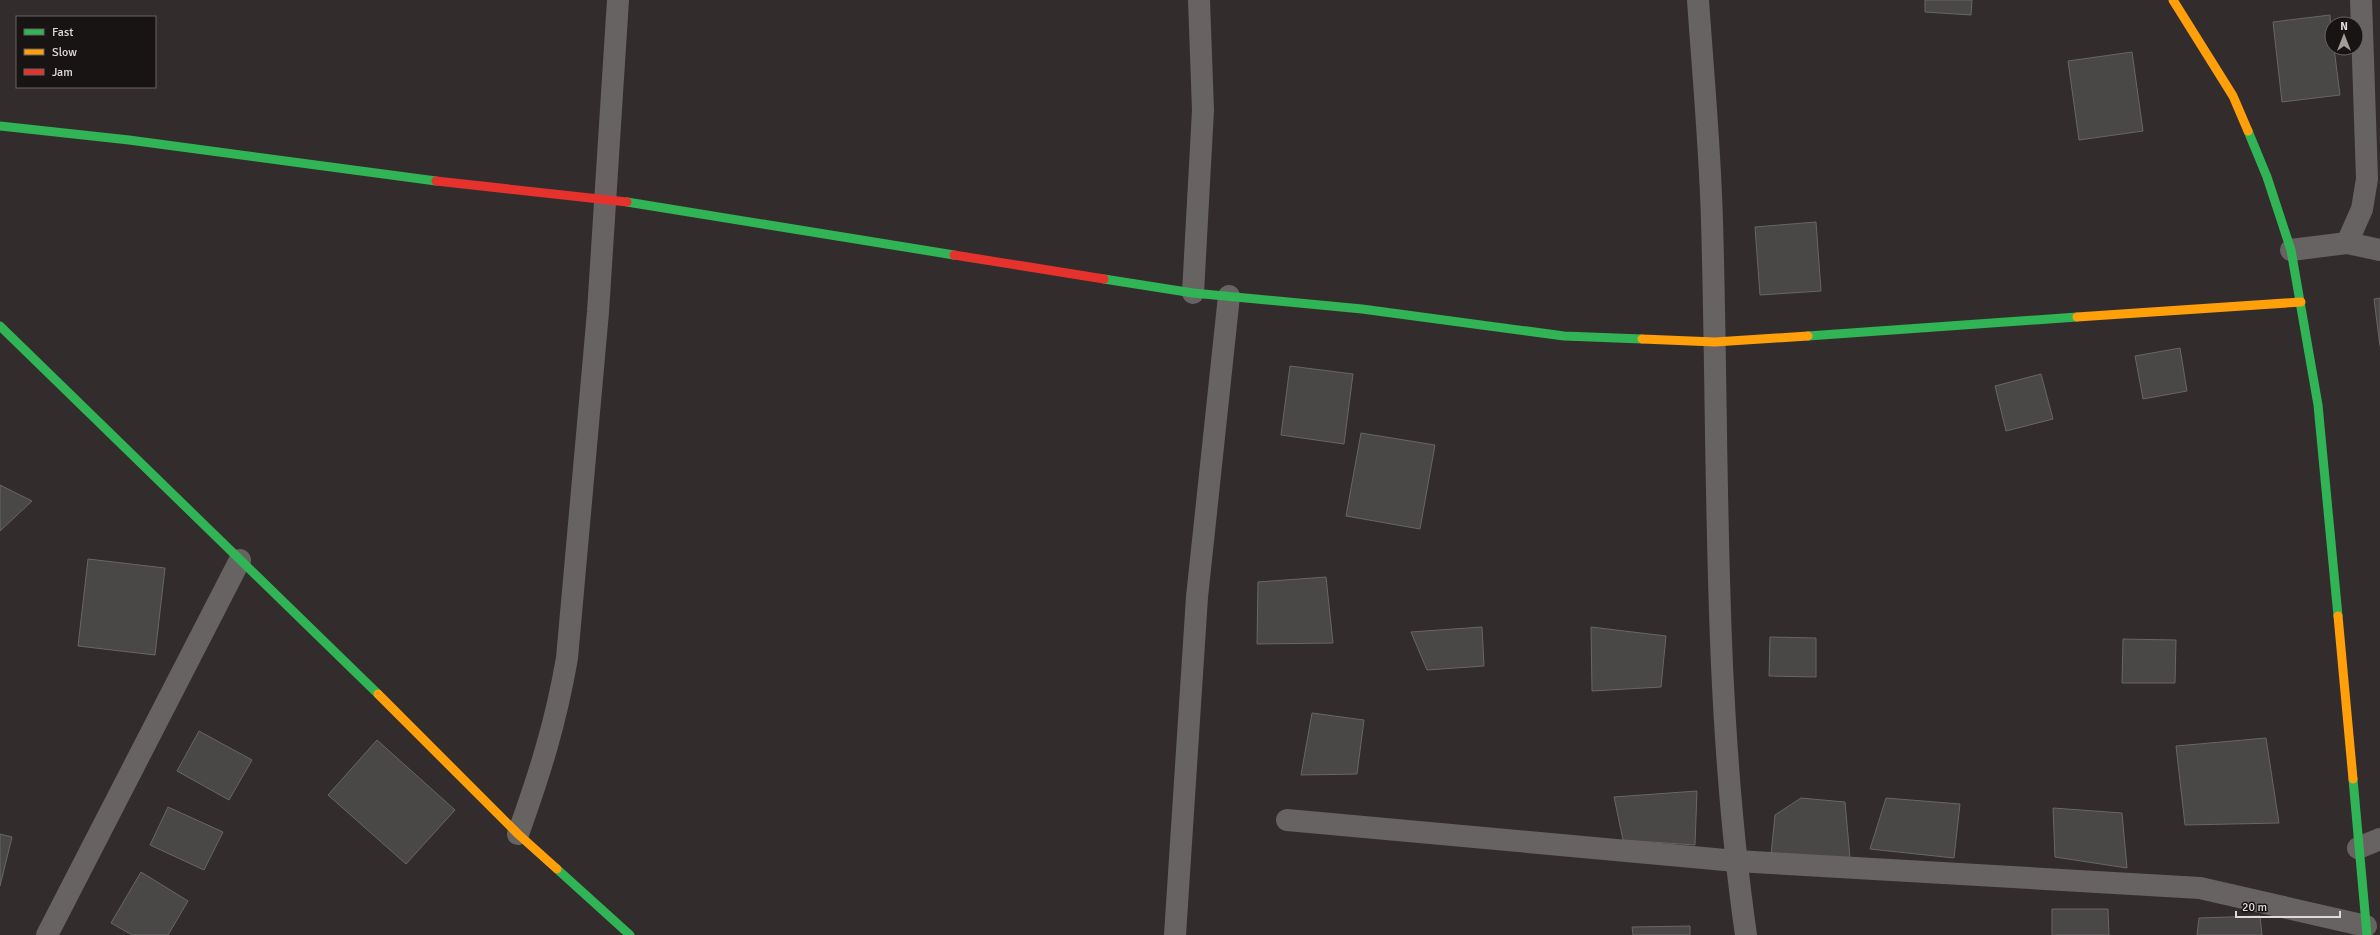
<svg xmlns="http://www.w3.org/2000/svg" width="2380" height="935" viewBox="0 0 2380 935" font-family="Signika,sans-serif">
<rect width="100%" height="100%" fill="#322d2c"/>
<g fill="#4a4747" stroke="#6a6566">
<path d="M1925,0H1972L1971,15L1925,12Z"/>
<path d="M2330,15L2332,48H2334L2340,95L2282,102L2273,22Z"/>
<path d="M2132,52L2143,131L2079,140L2068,61Z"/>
<path d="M1816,222L1821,291L1760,295L1755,227Z"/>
<path d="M2380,298V346L2374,299Z"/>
<path d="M2180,348L2187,391L2143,399L2135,356Z"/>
<path d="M1290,366L1353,374L1344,444L1281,435Z"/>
<path d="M2041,374L2053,419L2006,431L1995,386Z"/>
<path d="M1361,433L1435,445L1420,529L1346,516Z"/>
<path d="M0,485L32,501L0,531Z"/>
<path d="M88,559L165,568L155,655L78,646Z"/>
<path d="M1326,577L1333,643L1257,644L1258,582Z"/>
<path d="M1482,627L1484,666L1427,670L1411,632Z"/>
<path d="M1591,627L1666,636L1661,687L1592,691Z"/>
<path d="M1770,637L1816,638V677L1769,676Z"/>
<path d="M2123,639L2176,640L2175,683H2122Z"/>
<path d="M1312,713L1364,720L1357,774L1301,775Z"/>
<path d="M199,731L252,760L229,800L177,771Z"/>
<path d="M2266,738L2279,823L2185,825L2176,746Z"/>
<path d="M377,740L455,810L406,864L328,795Z"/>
<path d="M1697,791L1695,845L1623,840L1614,797Z"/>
<path d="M1801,798L1845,802L1850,858L1771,855L1775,815Z"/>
<path d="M1886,798L1960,804L1954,858L1870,849Z"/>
<path d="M168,807L223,832L204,870L150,845Z"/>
<path d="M2053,808L2122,813L2127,868L2055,857Z"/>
<path d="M0,834L12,837L0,886Z"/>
<path d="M141,872L188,901L168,935H132L111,923Z"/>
<path d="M2052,909H2108L2109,935H2052Z"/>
<path d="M2260,916L2262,935H2197L2199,918Z"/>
<path d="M1690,926V935H1633L1632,927Z"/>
</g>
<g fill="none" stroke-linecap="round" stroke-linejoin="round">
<g stroke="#686363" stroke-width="22">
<path d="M1698,0C1703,73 1710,147 1712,221C1719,459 1712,699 1746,935"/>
<path d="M2347,243L2362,209L2367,179L2361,0"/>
<path d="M2291,250L2347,243L2380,250"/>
<path d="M1193,293L1203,110L1199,0"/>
<path d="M1287,820L1736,861L2200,888L2366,926"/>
<path d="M518,834C540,773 556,722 567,658L598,312L618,0"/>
<path d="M2358,848L2380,839"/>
<path d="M47,935L240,560"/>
<path d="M1175,935L1197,597L1229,296"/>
</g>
<g stroke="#30b455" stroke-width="9">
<path d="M0,126L129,140L436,181"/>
<path d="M2248,131L2267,177L2291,250L2318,405L2338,616"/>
<path d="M627,202L954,255"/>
<path d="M1104,279L1193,293L1362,309L1564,336L1642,339"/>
<path d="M0,326L378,694"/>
<path d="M1808,336L2077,317"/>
<path d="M2353,779L2367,935"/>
<path d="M557,869L630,935"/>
</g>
<g stroke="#ff9f0a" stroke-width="9">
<path d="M2173,0L2233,96L2248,131"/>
<path d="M2077,317L2301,302"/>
<path d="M1642,339L1715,342L1808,336"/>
<path d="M2338,616L2353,779"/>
<path d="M378,694L518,834L557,869"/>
</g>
<g stroke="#e5322d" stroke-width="9">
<path d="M436,181L627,202"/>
<path d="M954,255L1104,279"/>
</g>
</g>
<rect x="16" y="16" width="140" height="72" fill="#191414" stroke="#696363"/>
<rect x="24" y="29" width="20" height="6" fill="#30b455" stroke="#696363"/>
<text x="52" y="36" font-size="12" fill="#e0dad9">Fast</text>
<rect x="24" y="49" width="20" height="6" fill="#ff9f0a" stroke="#696363"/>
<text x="52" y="56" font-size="12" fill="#e0dad9">Slow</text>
<rect x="24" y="69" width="20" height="6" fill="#e5322d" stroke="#696363"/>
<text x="52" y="76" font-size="12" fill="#e0dad9">Jam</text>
<g transform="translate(2344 36)"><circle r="19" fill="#191414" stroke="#696363"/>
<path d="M0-3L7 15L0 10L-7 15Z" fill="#a39d9c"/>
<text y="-6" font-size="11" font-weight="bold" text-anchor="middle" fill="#e0dad9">N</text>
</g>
<path d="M2236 911v6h104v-6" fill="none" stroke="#e0dad9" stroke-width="2"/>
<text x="2242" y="911" font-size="12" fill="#e0dad9" stroke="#191414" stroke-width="3" paint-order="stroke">20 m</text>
</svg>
